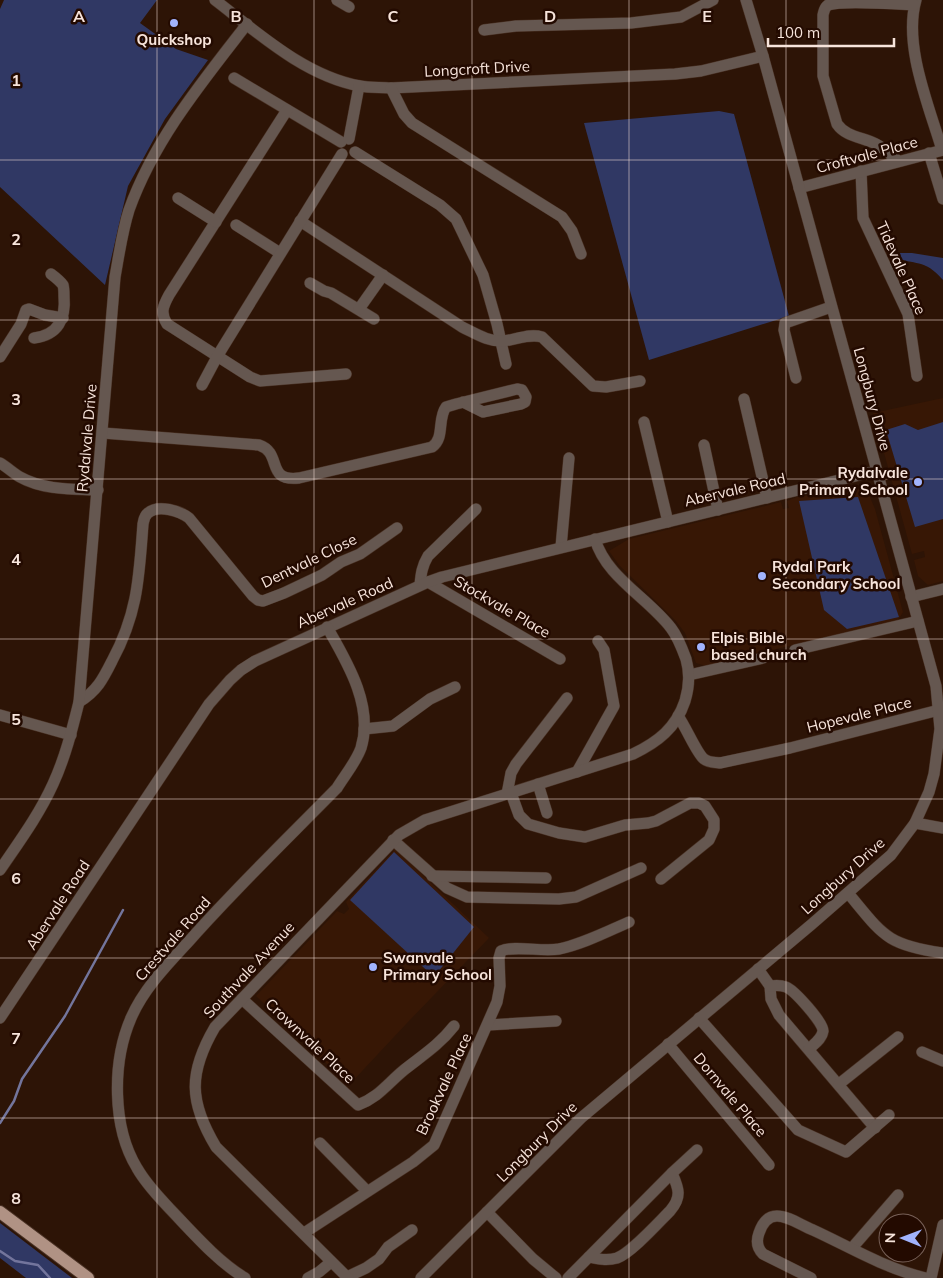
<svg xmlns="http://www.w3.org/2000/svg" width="943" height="1278" viewBox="0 0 943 1278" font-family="Mulish,sans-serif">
<rect width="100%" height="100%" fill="#2d1406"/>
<g fill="#371705">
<path d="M943,398V581L928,585L918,576L914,560L925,557L924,551L912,554L873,413Z"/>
<path d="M854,489L867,490L875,509L903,612L898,620L706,666L696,663L685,633L675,620L619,565L609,551L629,539L781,502L783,509L789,508L787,501L797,497Z"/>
<path d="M395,849L489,938L407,1023L349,1085L256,996L337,911L344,914L349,909L346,902Z"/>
</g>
<g fill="#303864">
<path d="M4,0H157L140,23L176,49L208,60L165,119L128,186L105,285L0,187V9Z"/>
<path d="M719,111L734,114L789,316L649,360L584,123Z"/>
<path d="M894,253H912L943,258V280C923,257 916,267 893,256Z"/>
<path d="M943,422V519L915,527L886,430L905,424L918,430Z"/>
<path d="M858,497L899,617L847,629L824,610L799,501Z"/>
<path d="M394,852L474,927L434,977L350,900Z"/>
<path d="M0,1223L72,1278H26L0,1258Z"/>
</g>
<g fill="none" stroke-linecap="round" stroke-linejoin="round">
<g stroke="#73759c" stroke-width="2.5">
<path d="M0,1123L14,1101L22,1079L65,1016L123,910"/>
<path d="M0,1251L15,1261L38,1265L50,1278"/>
</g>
<defs>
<g id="minor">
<path d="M215,0C258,33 305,76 360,86C370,88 381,87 391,88L675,74L701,71L763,56"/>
<path d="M337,0L349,7"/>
<path d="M916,0C903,45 929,106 942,150"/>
<path d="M484,30L516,26L631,23L681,17L713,0"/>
<path d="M234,78L341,142"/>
<path d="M391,88L404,114L412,123L562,217L572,231L581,254"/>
<path d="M287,110L169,295C163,306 160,313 167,324L250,377L260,381L346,374"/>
<path d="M349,139L359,86"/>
<path d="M355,152L440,205L456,219L483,275L497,324L506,364"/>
<path d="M929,153L943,199"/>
<path d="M898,161C891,155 884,148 876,144C862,137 846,137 837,124L823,76V15C824,11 824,8 828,5C843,0 896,4 914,5"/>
<path d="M861,171L863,218L908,314L917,376"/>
<path d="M799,188L943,150"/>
<path d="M178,198L216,222"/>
<path d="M300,221L462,327C475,333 488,342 503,341C516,340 529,333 542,337L593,386L606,387L640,381"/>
<path d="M236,225L280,253"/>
<path d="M310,283L324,291L331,293L374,319"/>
<path d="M359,309L383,275"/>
<path d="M34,338C58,335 66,319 64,296C64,293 64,288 63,285C60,281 55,277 51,274"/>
<path d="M0,357L21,324L26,310L29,309L45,315L63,318"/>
<path d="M796,378L784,330L785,323L831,307"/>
<path d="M202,385L218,355L342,154"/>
<path d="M744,399L767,498"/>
<path d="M644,422L668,522"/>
<path d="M103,433L259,445C283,453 265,482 299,478L432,447C445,438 437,419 446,407L456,404L517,389L522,390L526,397L525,402L521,404L483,412L463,402"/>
<path d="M704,445L718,510"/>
<path d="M0,463C7,467 13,473 20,477C43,490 72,489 98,490"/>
<path d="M561,547L569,458"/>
<path d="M428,582L560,659"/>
<path d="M420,585C421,574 422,566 428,556L476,509"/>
<path d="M911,597L943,589"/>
<path d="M795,650L918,621"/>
<path d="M689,675L763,658"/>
<path d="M79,702C97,691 103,679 112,661C138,613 139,577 143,524C144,520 144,516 148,513C158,504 180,511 189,518L253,596L258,600L263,601L284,593L322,575L341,562L360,554L397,528"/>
<path d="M0,715L71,735"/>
<path d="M678,716C686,727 697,754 704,759C709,763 715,762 720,763L790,748L939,710"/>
<path d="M364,729L393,726L430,699L455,687"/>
<path d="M577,772L614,706L604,650L598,641"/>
<path d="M538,784L547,813"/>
<path d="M511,793L519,815L528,824L559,833L585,837L625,825L648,823L656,821L690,803H699L705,806L714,820V829L709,840L661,879"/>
<path d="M507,794L511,773L516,764L567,698"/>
<path d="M915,823L943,828"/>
<path d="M393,840L447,888L467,897L559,899L576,897L641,868"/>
<path d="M0,870C19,842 39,815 53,784C65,758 72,730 79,702L115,277C119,255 122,232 129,210C154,140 202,82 247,24"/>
<path d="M432,876L546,878"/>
<path d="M848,893C883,935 886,945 943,953"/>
<path d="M758,969L770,986L771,999L779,1015L875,1128"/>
<path d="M770,986C776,985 781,985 786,987C794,990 823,1022 823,1031C822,1039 814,1044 809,1049"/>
<path d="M242,999L358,1105C379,1097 387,1084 404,1070C423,1055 439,1045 454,1026"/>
<path d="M0,1018L209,704L230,680L241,670L255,661L428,582L442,577L876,471"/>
<path d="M699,1018L798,1130L846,1152L889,1115"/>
<path d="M488,1025L556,1021"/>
<path d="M668,1044L769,1165"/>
<path d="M922,1052L943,1061"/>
<path d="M839,1084L898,1037"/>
<path d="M320,1143L367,1191"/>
<path d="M487,1212L533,1259L556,1278"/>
<path d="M304,1233L413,1162L434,1145L497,1002L500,986L499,958L501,951C514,945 542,952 559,949C583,944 606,932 629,922"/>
<path d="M852,1248L898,1195"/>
<path d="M589,1257C598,1259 607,1261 617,1258C631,1253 658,1223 670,1211C682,1197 679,1189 672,1173"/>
<path d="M347,1277L366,1268L379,1259L388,1247L412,1230"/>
<path d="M245,1278C217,1261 193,1233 170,1209C158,1196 146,1184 137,1168C112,1127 112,1062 131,1018C144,988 168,964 190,940C237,887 288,838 337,788C345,775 356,762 361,748C374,706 347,662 327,627"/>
<path d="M308,1278L319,1272L331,1262"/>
<path d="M348,1278L216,1147C189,1102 188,1073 215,1027L399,835L425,820L633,754C658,742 676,728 685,701C689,688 690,673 686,659C682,648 678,637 671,628C647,597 606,577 595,539"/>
<path d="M421,1278L581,1118L812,924L891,855L915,823L929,792L934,774L940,729L936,686L763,56L746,0"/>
<path d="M568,1278L672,1173L697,1150"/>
<path d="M811,1278L763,1254C757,1248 756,1241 759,1233C762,1224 767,1216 777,1216C789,1216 802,1226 813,1230C850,1247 886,1269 926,1278"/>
<path d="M931,1278L943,1225"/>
</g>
<path id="major" d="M0,1212L88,1278"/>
</defs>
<use href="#minor" stroke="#493124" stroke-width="12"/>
<use href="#major" stroke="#493124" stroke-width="14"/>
<use href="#minor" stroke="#655750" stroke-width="11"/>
<use href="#major" stroke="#b09284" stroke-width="12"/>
</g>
<path fill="none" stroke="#f7e4db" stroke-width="1" stroke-opacity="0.55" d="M157,0V1278M314,0V1278M472,0V1278M629,0V1278M786,0V1278M0,160H943M0,320H943M0,479H943M0,639H943M0,799H943M0,958H943M0,1118H943"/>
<g fill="#a1b3fd" stroke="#230a00" stroke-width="2">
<circle cx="174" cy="23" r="5"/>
<circle cx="918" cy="482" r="5"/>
<circle cx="762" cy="576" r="5"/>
<circle cx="701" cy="647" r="5"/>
<circle cx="373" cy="967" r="5"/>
</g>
<g text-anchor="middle" stroke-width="5" stroke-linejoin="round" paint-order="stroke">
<g font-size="15" font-weight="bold" fill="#f7e4db" stroke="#230a00" text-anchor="start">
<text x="174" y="45" text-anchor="middle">Quickshop</text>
<text x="908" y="478" text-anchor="end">Rydalvale<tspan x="908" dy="17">Primary School</tspan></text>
<text x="772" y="572">Rydal Park<tspan x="772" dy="17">Secondary School</tspan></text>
<text x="711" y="643">Elpis Bible<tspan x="711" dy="17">based church</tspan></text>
<text x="383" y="963">Swanvale<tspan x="383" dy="17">Primary School</tspan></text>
</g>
<g font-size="15" fill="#f7e4db" stroke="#230a00">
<text transform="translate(477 69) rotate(-3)" y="5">Longcroft Drive</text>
<text transform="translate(867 155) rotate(-15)" y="5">Croftvale Place</text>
<text transform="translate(901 268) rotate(66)" y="5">Tidevale Place</text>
<text transform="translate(872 399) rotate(75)" y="5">Longbury Drive</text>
<text transform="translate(87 438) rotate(-85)" y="5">Rydalvale Drive</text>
<text transform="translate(735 490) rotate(-13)" y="5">Abervale Road</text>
<text transform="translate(309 561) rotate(-26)" y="5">Dentvale Close</text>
<text transform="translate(345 603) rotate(-24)" y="5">Abervale Road</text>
<text transform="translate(502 607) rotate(30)" y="5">Stockvale Place</text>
<text transform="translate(859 715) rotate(-14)" y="5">Hopevale Place</text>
<text transform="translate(843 876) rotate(-42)" y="5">Longbury Drive</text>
<text transform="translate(58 905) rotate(-57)" y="5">Abervale Road</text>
<text transform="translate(173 939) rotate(-49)" y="5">Crestvale Road</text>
<text transform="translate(249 970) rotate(-47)" y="5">Southvale Avenue</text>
<text transform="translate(310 1041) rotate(43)" y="5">Crownvale Place</text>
<text transform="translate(444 1084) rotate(-65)" y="5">Brookvale Place</text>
<text transform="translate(730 1095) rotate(50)" y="5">Dornvale Place</text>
<text transform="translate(537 1142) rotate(-45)" y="5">Longbury Drive</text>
</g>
</g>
<g font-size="16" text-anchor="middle" font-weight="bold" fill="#f7e4db" stroke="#230a00" stroke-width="5" stroke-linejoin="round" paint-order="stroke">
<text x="79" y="22">A</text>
<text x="236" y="22">B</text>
<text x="393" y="22">C</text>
<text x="550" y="22">D</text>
<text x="707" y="22">E</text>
<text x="16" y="86">1</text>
<text x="16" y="245">2</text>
<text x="16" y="405">3</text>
<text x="16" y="565">4</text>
<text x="16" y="725">5</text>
<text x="16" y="884">6</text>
<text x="16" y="1044">7</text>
<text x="16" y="1204">8</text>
</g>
<g transform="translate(903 1238) rotate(271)"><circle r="24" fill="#230a00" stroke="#786158"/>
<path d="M0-4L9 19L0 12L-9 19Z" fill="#a1b3fd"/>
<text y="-8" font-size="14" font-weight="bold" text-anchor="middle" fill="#f7e4db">N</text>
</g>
<path d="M768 38v8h126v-8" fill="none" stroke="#f7e4db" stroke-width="2.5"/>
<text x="776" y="38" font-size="15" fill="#f7e4db" stroke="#230a00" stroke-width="4" paint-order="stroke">100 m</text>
</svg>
